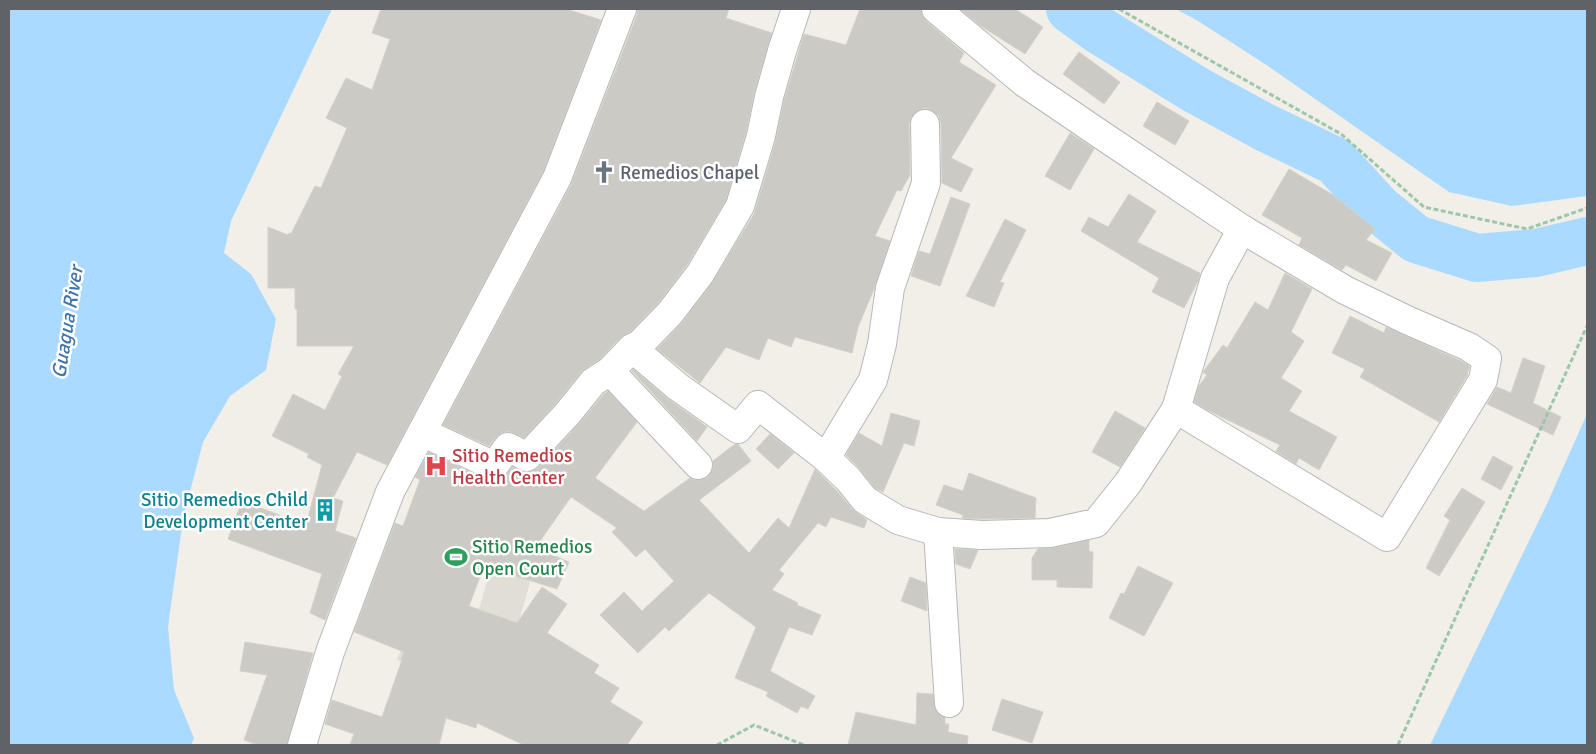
<svg xmlns="http://www.w3.org/2000/svg" width="1596" height="754" viewBox="0 0 1596 754" font-family="Signika,sans-serif">
<rect width="100%" height="100%" fill="#f1efe8"/>
<path fill="#e1ded6" d="M504,525L543,538L506,666L456,682L397,660L409,629L467,649Z"/>
<g fill="#aadaff">
<path d="M9,9H332L231,221L224,253L251,274L276,319L266,370L230,396L203,442L183,519L168,627L174,690L194,738L191,745H9Z"/>
<path d="M1176,9H1587V196L1512,206L1449,192L1265,64L1198,21Z"/>
<path d="M1587,414V745H1430L1546,506Z"/>
</g>
<g fill="none" stroke-linecap="round" stroke-linejoin="round">
<path stroke="#aadaff" stroke-width="48" d="M1070,9L1099,30L1196,90L1264,127L1335,161L1378,208L1416,239L1477,258L1536,253L1587,241"/>
</g>
<g fill="#cccac5" stroke="#d6d1c6">
<path d="M381,9H566L601,20L543,172L387,465L357,452L333,498L343,501L335,531L356,538L325,620L310,613L322,574L228,539L242,501L306,525L322,465L307,457L309,454L272,436L293,394L325,410L342,376L338,374L354,346H297V309H295V288H268V227L288,235L289,233L291,234L315,186L321,188L347,128L326,118L346,78L372,90L390,39L372,33Z"/>
<path d="M637,9H729L726,18L772,33L754,93L746,132L726,200L687,265L658,303L631,331L621,337L600,359L581,372L556,403L524,438L509,431L501,433L495,438L489,446L443,425L571,185L637,15Z"/>
<path d="M860,9H921L922,15L926,21L964,53L959,62L996,85L951,158L973,169L961,192L942,183L941,124L939,116L933,111L925,108L917,111L911,117L909,124L910,175L901,191L897,190L875,236L890,241L874,289L858,327L852,353L795,337L791,347L768,338L759,360L726,347L700,383L657,349L682,323L712,283L754,214L776,140L784,101L804,34L846,45Z"/>
<path d="M960,9H1015L1043,27L1025,54L981,26Z"/>
<path d="M1079,52L1120,82L1104,104L1063,74Z"/>
<path d="M1157,102L1189,121L1175,145L1143,126Z"/>
<path d="M1070,133L1094,149L1070,190L1045,176Z"/>
<path d="M1289,169L1333,195L1375,229L1366,240L1392,253L1376,281L1346,265L1342,270L1299,245L1302,238L1262,215Z"/>
<path d="M1129,194L1156,211L1137,242L1200,273L1198,281L1184,308L1152,292L1159,278L1081,231L1089,217L1108,227Z"/>
<path d="M951,197L970,204L940,286L911,276L919,251L930,254Z"/>
<path d="M1005,219L1026,230L1000,282L1004,283L994,307L966,296Z"/>
<path d="M1285,273L1312,289L1291,332L1304,341L1281,378L1302,391L1289,411L1337,437L1319,470L1299,458L1296,464L1276,451L1280,445L1207,410L1194,402L1199,386L1207,375L1203,372L1223,345L1227,348L1255,302L1268,310Z"/>
<path d="M1350,316L1384,333L1386,327L1461,361L1470,366L1467,373L1468,374L1439,422L1360,377L1365,369L1332,353Z"/>
<path d="M1523,358L1545,366L1533,403L1561,417L1553,435L1487,404L1497,387L1511,393Z"/>
<path d="M633,369L668,399L707,427L697,441L632,371Z"/>
<path d="M608,391L637,422L595,478L644,511L690,478L694,480H701L708,477L713,469V461L735,444H738L751,461L699,500L749,553L778,518L789,528L815,469L836,490L853,510L867,520L864,528L831,517L826,527L818,523L779,570L784,574L772,590L798,603L797,605L821,615L812,635L789,627L770,671L815,696L808,709L801,706L797,713L766,696L768,692L735,678L756,627L709,593L669,631L665,627L638,653L600,615L624,592L642,611L674,581L645,549L636,557L612,532L617,528L571,497L535,548L569,562L557,589L484,566L469,606L517,623L542,587L567,604L547,633L599,665L594,673L619,688L610,702L643,722L627,745H524L477,723L476,728L446,718L439,745H350L354,734L325,724L332,700L382,717L402,660H401L404,652L354,632L395,523L403,526L420,480L415,477L429,452L487,480L494,482L502,480L513,467L520,471L530,472L538,468L579,424L604,394Z"/>
<path d="M1115,411L1145,428L1120,467L1092,452Z"/>
<path d="M891,413L920,421L914,446L904,443L883,492L875,488L860,469L846,455L859,433L882,446Z"/>
<path d="M770,434L794,453L778,469L756,449Z"/>
<path d="M1493,456L1513,467L1501,490L1481,479Z"/>
<path d="M969,473L1036,498L1035,518L982,519L962,518L963,515L936,505L944,485L963,491Z"/>
<path d="M1462,488L1485,502L1439,576L1426,568L1450,520L1444,516Z"/>
<path d="M1089,540V551L1093,552L1092,588L1057,587V580H1032V558L1038,549L1053,548Z"/>
<path d="M955,549L978,550L970,569L956,564Z"/>
<path d="M1138,566L1173,583L1144,636L1109,618L1121,593L1124,594Z"/>
<path d="M910,577L926,583L927,611L901,601Z"/>
<path d="M245,642L313,653L287,745H258L244,740L267,675L240,671Z"/>
<path d="M917,693L933,694L936,711L945,718V724H949L948,732L968,736L967,745H848L856,712L916,725Z"/>
<path d="M1002,699L1043,712L1032,743L992,730Z"/>
</g>
<g fill="none" stroke-linecap="round" stroke-linejoin="round">
<defs>
<g id="street">
<path d="M936,9L1025,83L1100,134L1242,229L1345,290L1407,320L1469,347L1487,359L1483,380L1387,537L1176,409"/>
<path d="M632,348L640,344L670,313L700,274L740,206L761,136L769,97L782,51L796,9"/>
<path d="M610,371L698,465"/>
<path d="M422,432L494,466L508,447L527,457L568,413L593,382L610,371L632,348L678,387L738,429L758,405L826,458L848,479L865,500L898,520L938,532L982,535L1050,533L1096,523L1128,483L1176,409L1215,278L1242,229"/>
<path d="M826,458L873,380L882,344L890,288L926,183L925,124"/>
<path d="M938,532L949,703"/>
<path d="M302,745L330,652L390,492L557,178L622,9"/>
</g>
</defs>
<use href="#street" stroke="#b5b8bc" stroke-width="30"/>
<g stroke="#9cc7a9" stroke-width="3" stroke-dasharray="5 2.5" stroke-linecap="butt">
<path d="M1119,9L1341,134L1424,207L1527,229L1587,208"/>
<path d="M717,745L754,725L804,745"/>
<path d="M1398,745L1587,326"/>
</g>
<use href="#street" stroke="#fff" stroke-width="28"/>
</g>
<defs>
<symbol id="church-bare" viewBox="-9 -9 18 18"><path d="M-1.2-6h2.4v3.5h3.3v2.4h-3.3V6h-2.4V-.1h-3.3v-2.4h3.3Z" fill="#6b7280" stroke="#fff" stroke-width="2.5" paint-order="stroke"/></symbol>
<symbol id="hospital-bare" viewBox="-9 -9 18 18"><path d="M-5-5h3v3.5h4V-5h3V5h-3V1.5h-4V5h-3Z" fill="#e0444e" stroke="#fff" stroke-width="2.5" paint-order="stroke"/></symbol>
<symbol id="building-bare" viewBox="-9 -9 18 18"><path d="M-4-6H4V6H1V3H-1V6H-4ZM-2.5-4.3h1.7v1.8h-1.7ZM.8-4.3h1.7v1.8H.8ZM-2.5-1h1.7V.8h-1.7ZM.8-1h1.7V.8H.8Z" fill="#0f9aa8" stroke="#fff" stroke-width="2.5" paint-order="stroke"/></symbol>
<symbol id="stadium-bare" viewBox="-9 -9 18 18"><path d="M0-5a6.5 5 0 1 0 0 10a6.5 5 0 1 0 0-10ZM-3.5-1.8h7v3.6h-7Z" fill="#2e9e5b" stroke="#fff" stroke-width="2.5" paint-order="stroke"/></symbol>
</defs>
<g fill-rule="evenodd">
<use href="#church-bare" x="588" y="156" width="32" height="32"/>
<use href="#hospital-bare" x="420" y="450" width="32" height="32"/>
<use href="#building-bare" x="309" y="494" width="32" height="32"/>
<use href="#stadium-bare" x="440" y="541" width="32" height="32"/>
</g>
<g text-anchor="middle" stroke-width="5" stroke-linejoin="round" paint-order="stroke">
<g font-size="19" fill="#5b616d" stroke="#fff" text-anchor="start">
<text x="620" y="179">Remedios Chapel</text>
</g>
<g font-size="19" fill="#be3a42" stroke="#fff" text-anchor="start">
<text x="452" y="462">Sitio Remedios<tspan x="452" dy="22">Health Center</tspan></text>
</g>
<g font-size="19" fill="#0d838f" stroke="#fff" text-anchor="end">
<text x="308" y="506">Sitio Remedios Child<tspan x="308" dy="22">Development Center</tspan></text>
</g>
<g font-size="19" fill="#27864d" stroke="#fff" text-anchor="start">
<text x="472" y="553">Sitio Remedios<tspan x="472" dy="22">Open Court</tspan></text>
</g>
<g font-size="20" font-style="italic" fill="#4174aa" stroke="#fff">
<text transform="translate(67 322) rotate(-81)" y="7">Guagua River</text>
</g>
</g>
<rect width="1596" height="754" fill="none" stroke="#5f6368" stroke-width="20"/>
</svg>
